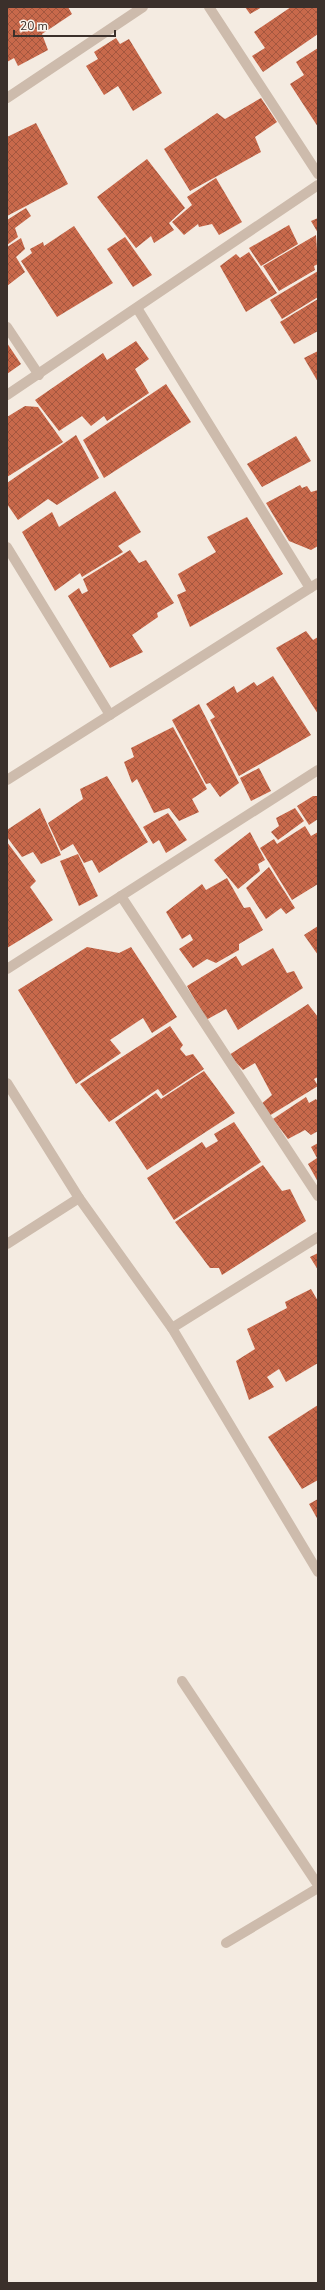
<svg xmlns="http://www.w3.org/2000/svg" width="325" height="2290" viewBox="0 0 325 2290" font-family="'Nunito Sans',sans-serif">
<defs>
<pattern id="building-cross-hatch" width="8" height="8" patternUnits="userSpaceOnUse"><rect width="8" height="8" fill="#c8694b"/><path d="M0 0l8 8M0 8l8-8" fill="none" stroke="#a4573f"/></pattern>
</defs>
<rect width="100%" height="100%" fill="#f4ebe1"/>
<g fill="url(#building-cross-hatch)">
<path d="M7,7H68L72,14L42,34L48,50L18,66L14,58L7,62Z"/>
<path d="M245,7H262L250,14Z"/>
<path d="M291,7H318V34L263,72L252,56L265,48L254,32Z"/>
<path d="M116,38L120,44L129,39L162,93L133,111L118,86L104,95L86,66L98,59L94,52Z"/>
<path d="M318,48V127L290,84L304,75L296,62Z"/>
<path d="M261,98L277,122L255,137L261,152L190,191L164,149L217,113L225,119Z"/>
<path d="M36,123L68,184L7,216V137Z"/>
<path d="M147,159L185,208L169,223L174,230L154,243L151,236L136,248L97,197Z"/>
<path d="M216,178L242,222L219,235L212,224L199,227L198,224L184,235L172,222L192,205L187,197Z"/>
<path d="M26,208L31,216L15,228L18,237L7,245V220Z"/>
<path d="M318,218V233L311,221Z"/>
<path d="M289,225L298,244L261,266L249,248Z"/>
<path d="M74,226L113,283L57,317L21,261L32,253L30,249L43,242L44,246Z"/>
<path d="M316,235L318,264L314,266L315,270L279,291L263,266Z"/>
<path d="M125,237L152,275L133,287L107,249Z"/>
<path d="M21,238L25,249L16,257L25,272L7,286V247Z"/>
<path d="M249,252L277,293L246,312L220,266L236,254L240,258Z"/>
<path d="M318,271V297L282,319L270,300Z"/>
<path d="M318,299V331L294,344L280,322Z"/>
<path d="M136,341L149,359L135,369L149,393L107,421L104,416L91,426L82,416L59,431L35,400L103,353L107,360Z"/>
<path d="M7,343L21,364L7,374Z"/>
<path d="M318,351V382L304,358Z"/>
<path d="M166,384L191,422L104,478L83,440Z"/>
<path d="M25,406L38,407L63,442L7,477V417Z"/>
<path d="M76,435L99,478L57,505L48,499L18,520L7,504V483Z"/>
<path d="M296,436L311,461L262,487L247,464Z"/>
<path d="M300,485L302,488L307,486L311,492L318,490V546L311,550L289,541L266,503Z"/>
<path d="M115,491L141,532L118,546L123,552L82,577L80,573L55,591L22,532L52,512L59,527Z"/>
<path d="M247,517L283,574L190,627L177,595L186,591L178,574L216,552L207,537Z"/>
<path d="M130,550L139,563L146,560L174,603L157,613L158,617L132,635L143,652L110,668L68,596L79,588L82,594L88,591L83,579Z"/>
<path d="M306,631L313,640L318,637V714L276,648Z"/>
<path d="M273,676L311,735L239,776L210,720L215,717L206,704L234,686L237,693L254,682L257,686Z"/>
<path d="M199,704L239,783L220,797L210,783L206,784L172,720Z"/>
<path d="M173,727L207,789L192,799L199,812L179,821L169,808L154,813L137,779L132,783L124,762L134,757L131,748Z"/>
<path d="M259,768L271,791L251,801L240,778Z"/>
<path d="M107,776L148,842L99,873L92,860L84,863L73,844L61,851L48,823L83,799L80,789Z"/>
<path d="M313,796H318V819L309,825L297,806Z"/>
<path d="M40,808L61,855L41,864L33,852L22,857L7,837V830Z"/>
<path d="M295,808L304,821L278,840L271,832L279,826L276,818Z"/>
<path d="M168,813L187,840L166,853L159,840L153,844L143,827Z"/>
<path d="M305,826L311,836L318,832V884L292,900L260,848L274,839L277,844Z"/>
<path d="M250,832L265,860L258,864L260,871L238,889L214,860Z"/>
<path d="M7,842L36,881L30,887L53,920L7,948Z"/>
<path d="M78,854L98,896L79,906L60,861Z"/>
<path d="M269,867L295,908L286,914L281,908L266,919L246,888Z"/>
<path d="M227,878L244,908L250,907L263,930L239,944V950L216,963L207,959L193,968L179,949L193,940L190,934L182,939L166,912L202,884L206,890Z"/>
<path d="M318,926V955L304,935Z"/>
<path d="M87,947L119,953L131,947L177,1017L152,1033L143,1018L110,1040L121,1053L76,1084L18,990Z"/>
<path d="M273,948L287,973L294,971L303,988L238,1030L226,1009L206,1020L187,986L236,956L242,966Z"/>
<path d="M308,1004L318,1017V1077L314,1079L318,1086L269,1116L261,1104L272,1095L255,1063L243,1070L229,1055Z"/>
<path d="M170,1026L183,1045L180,1049L186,1056L193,1054L204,1069L163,1096L158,1089L109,1122L80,1084Z"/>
<path d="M204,1071L235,1113L147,1170L115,1122L156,1093L161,1099Z"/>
<path d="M306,1097L309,1103L316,1099L318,1102V1131L311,1135L305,1130L288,1139L273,1119Z"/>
<path d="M234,1122L261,1162L174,1220L147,1178L202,1142L206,1148L218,1141L214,1134Z"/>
<path d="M318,1143V1182L308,1164L317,1158L311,1147Z"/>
<path d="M263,1165L282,1191L290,1189L306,1221L222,1275L219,1268H210L175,1222Z"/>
<path d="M318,1253V1270L310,1257Z"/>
<path d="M311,1289L318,1301V1363L286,1382L279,1369L267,1377L274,1387L249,1400L236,1361L255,1349L247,1329L287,1308L285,1302Z"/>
<path d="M318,1405V1480L302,1489L268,1437Z"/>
<path d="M318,1499V1520L309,1504Z"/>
</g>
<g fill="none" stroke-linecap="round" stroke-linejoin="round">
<g stroke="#cdbbac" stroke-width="10">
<path d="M182,1681L318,1885"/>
<path d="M226,1943L318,1888"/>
</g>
<g stroke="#cdbbac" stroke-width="10">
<path d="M209,7L318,174"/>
<path d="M7,98L143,7"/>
<path d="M137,308L310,588"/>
<path d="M7,327L39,375"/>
<path d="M7,395L318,185"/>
<path d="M7,547L110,715"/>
<path d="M7,780L318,583"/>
<path d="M121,896L318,1196"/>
<path d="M7,969L318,770"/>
<path d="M7,1083L79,1198L172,1328L318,1572"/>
<path d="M7,1244L79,1198"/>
<path d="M172,1328L318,1237"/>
</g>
</g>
<rect width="325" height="2290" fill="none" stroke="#3b302b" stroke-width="16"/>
<path d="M14 30v6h101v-6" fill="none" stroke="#3b302b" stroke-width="2"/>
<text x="20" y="30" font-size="12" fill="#3b302b" stroke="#fbf5ee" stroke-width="3" paint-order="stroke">20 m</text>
</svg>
